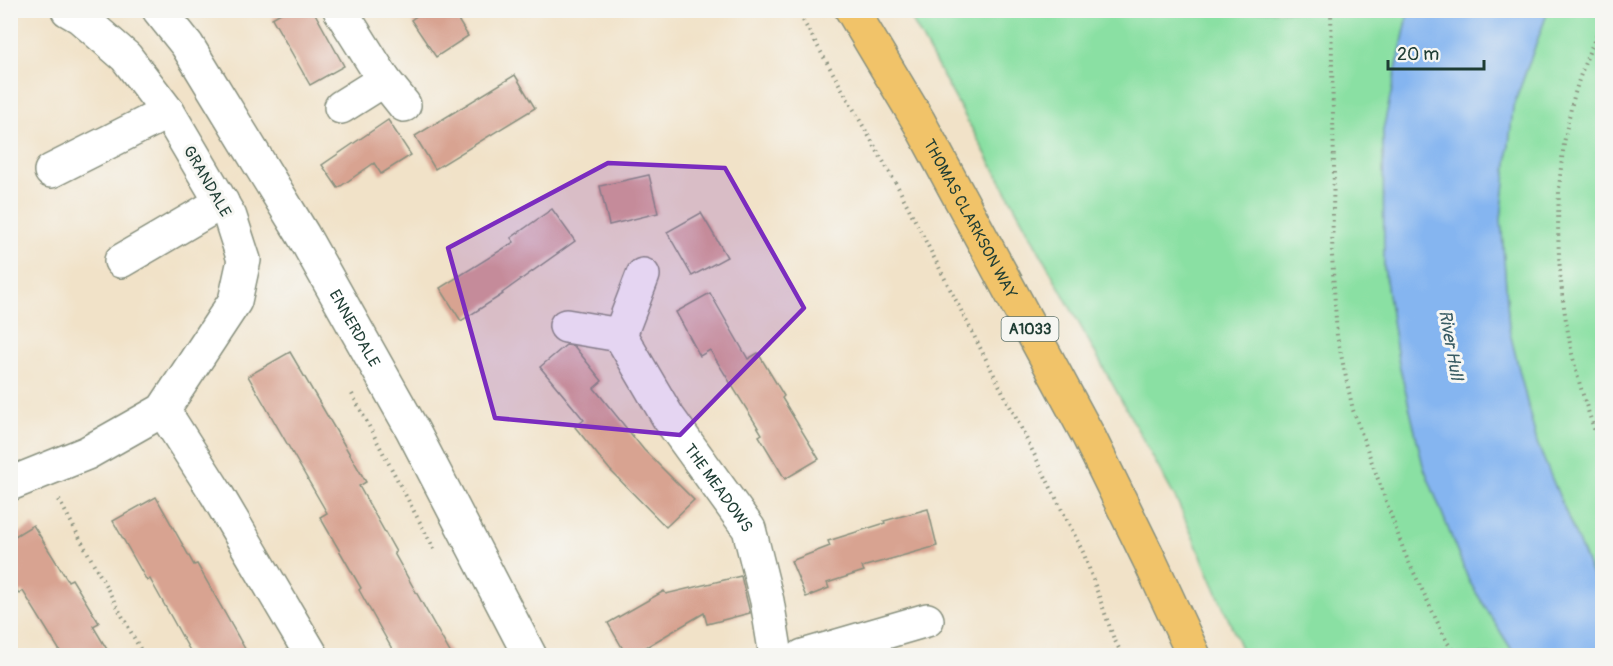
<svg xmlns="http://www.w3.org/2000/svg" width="1613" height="666" viewBox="0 0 1613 666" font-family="Pangolin,sans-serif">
<rect width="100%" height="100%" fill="#f6f6f2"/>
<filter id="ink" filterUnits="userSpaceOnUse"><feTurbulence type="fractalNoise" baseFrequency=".0167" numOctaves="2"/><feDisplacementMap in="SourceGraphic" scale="12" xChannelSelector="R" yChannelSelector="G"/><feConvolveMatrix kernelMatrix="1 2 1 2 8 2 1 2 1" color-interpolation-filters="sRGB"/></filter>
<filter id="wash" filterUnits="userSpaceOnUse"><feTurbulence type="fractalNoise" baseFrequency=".008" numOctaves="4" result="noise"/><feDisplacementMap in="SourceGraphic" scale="24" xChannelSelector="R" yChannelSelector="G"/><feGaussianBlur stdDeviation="1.35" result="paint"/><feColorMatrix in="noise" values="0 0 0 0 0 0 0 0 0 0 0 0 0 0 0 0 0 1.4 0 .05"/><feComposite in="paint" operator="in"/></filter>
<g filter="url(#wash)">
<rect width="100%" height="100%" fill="#f1e2c8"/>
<g fill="#8ae0a3" stroke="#548e6c" stroke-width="1.5">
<path d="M907,11H1409L1383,131L1384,267L1398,359L1423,465L1469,581L1515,655H1244L1178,503Z"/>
<path d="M1548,11H1602V593L1592,575L1537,443L1509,329L1501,219L1513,107Z"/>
</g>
<path fill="#85b5f0" stroke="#527992" stroke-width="1.5" d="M1409,11H1548L1513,107L1501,219L1509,329L1537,443L1592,575L1602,593V655H1515L1469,581L1423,465L1398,359L1384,267L1383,130Z"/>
<g id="blocks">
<g fill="#d8a391">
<path d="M286,10H313L344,66L310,85L272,18Z"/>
<path d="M425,10H452L468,36L436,57L411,20Z"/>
<path d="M515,75L535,108L435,169L415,136Z"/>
<path d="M388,120L411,155L381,174L374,163L338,188L322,165Z"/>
<path d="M649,175L658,213L609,225L600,186Z"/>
<path d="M552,209L575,241L502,293L503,294L461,321L440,288L514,242L511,238Z"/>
<path d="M701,213L727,257L692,276L667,232Z"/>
<path d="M710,293L748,359L758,353L784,396L782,398L819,459L785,479L759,436L762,434L710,350L700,356L676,312Z"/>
<path d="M566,345L574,346L602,381L594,388L644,450L694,500L666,527L610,470L575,427L584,420L540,367Z"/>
<path d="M290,352L366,482L359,486L396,552L394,553L452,656H396L359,590L361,588L320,517L327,513L248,376Z"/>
<path d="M156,497L194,565L197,564L249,656H193L150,579L147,581L113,521Z"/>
<path d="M928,509L937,546L862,567L864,571L827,583L829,588L806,597L791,561L830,546L828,541L885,523L884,521Z"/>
<path d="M33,525L68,581L72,579L99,623L93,626L111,656H63L23,591L19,594L10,579V539Z"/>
<path d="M741,576L750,613L707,624L704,613L631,656H627L608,623L664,591L666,594Z"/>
</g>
</g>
</g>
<g filter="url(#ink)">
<use href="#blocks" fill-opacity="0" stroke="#88907e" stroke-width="1.5"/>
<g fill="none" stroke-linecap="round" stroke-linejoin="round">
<defs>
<g id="minor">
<path id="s1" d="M159,10L187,45L303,235L412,429L530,656"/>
<path d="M340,10L384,80L404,105"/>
<path d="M341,107L384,80"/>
<path d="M51,171L168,112"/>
<path d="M121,261L222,202"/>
<path d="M566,326L620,335L643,275"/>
<path id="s2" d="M620,335L668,417L749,529L767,601L776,656"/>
<path d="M163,410L216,493L312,656"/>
<path d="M10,484L87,453L163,410L235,301L244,260L230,217L168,112L126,57L80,17L68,10"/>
<path d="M803,656L927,620"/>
</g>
<g id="highway">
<path id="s3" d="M852,10L919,122L1089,437L1149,559L1194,656"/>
</g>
</defs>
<use href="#minor" stroke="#88907e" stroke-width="36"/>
<use href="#highway" stroke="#88907e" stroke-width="36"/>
<g stroke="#88907e" stroke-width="4" stroke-dasharray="1.5 4.5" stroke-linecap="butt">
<path d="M797,10L899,189L1015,416L1084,554L1114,639L1123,656"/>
<path d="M1331,10L1334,168L1332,255L1337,336L1353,410L1405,554L1447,642L1457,656"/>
<path d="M1602,25C1553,117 1550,237 1569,338C1575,375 1590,417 1602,452"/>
<path d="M352,394L434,549"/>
<path d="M59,500L144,656"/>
</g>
<use href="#minor" stroke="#fff" stroke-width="33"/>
<use href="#highway" stroke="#f1c369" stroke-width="33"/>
</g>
</g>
<path fill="#7b2cbf" fill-opacity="0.2" stroke="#7b2cbf" stroke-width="4.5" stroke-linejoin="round" d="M608,163L725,168L804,308L680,435L495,418L448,248Z"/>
<g text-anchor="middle" stroke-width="6" stroke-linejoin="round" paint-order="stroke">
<rect fill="#f6f6f2" stroke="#60746d" stroke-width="1.5" x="1001.5" y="317" width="57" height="24" rx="4.5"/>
<g font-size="15" font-weight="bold" fill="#1f3d34">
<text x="1030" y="334">A1033</text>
</g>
<g font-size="16" fill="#1f3d34" stroke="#f6f6f2">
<text transform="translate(208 181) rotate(60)" y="6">GRANDALE</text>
<text dy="6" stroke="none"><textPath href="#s3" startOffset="240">THOMAS CLARKSON WAY</textPath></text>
<text dy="6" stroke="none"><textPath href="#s1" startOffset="374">ENNERDALE</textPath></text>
<text dy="6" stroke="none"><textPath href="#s2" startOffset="182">THE MEADOWS</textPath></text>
</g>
<g font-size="18" font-style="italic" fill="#385b63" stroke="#f6f6f2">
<text transform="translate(1451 345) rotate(80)" y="6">River Hull</text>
</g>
</g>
<rect width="1613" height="666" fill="none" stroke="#f6f6f2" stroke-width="36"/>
<path d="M1388 60v9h96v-9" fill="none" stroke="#1f3d34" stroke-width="3"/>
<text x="1397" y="60" font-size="18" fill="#1f3d34" stroke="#f6f6f2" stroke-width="4.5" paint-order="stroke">20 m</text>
</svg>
